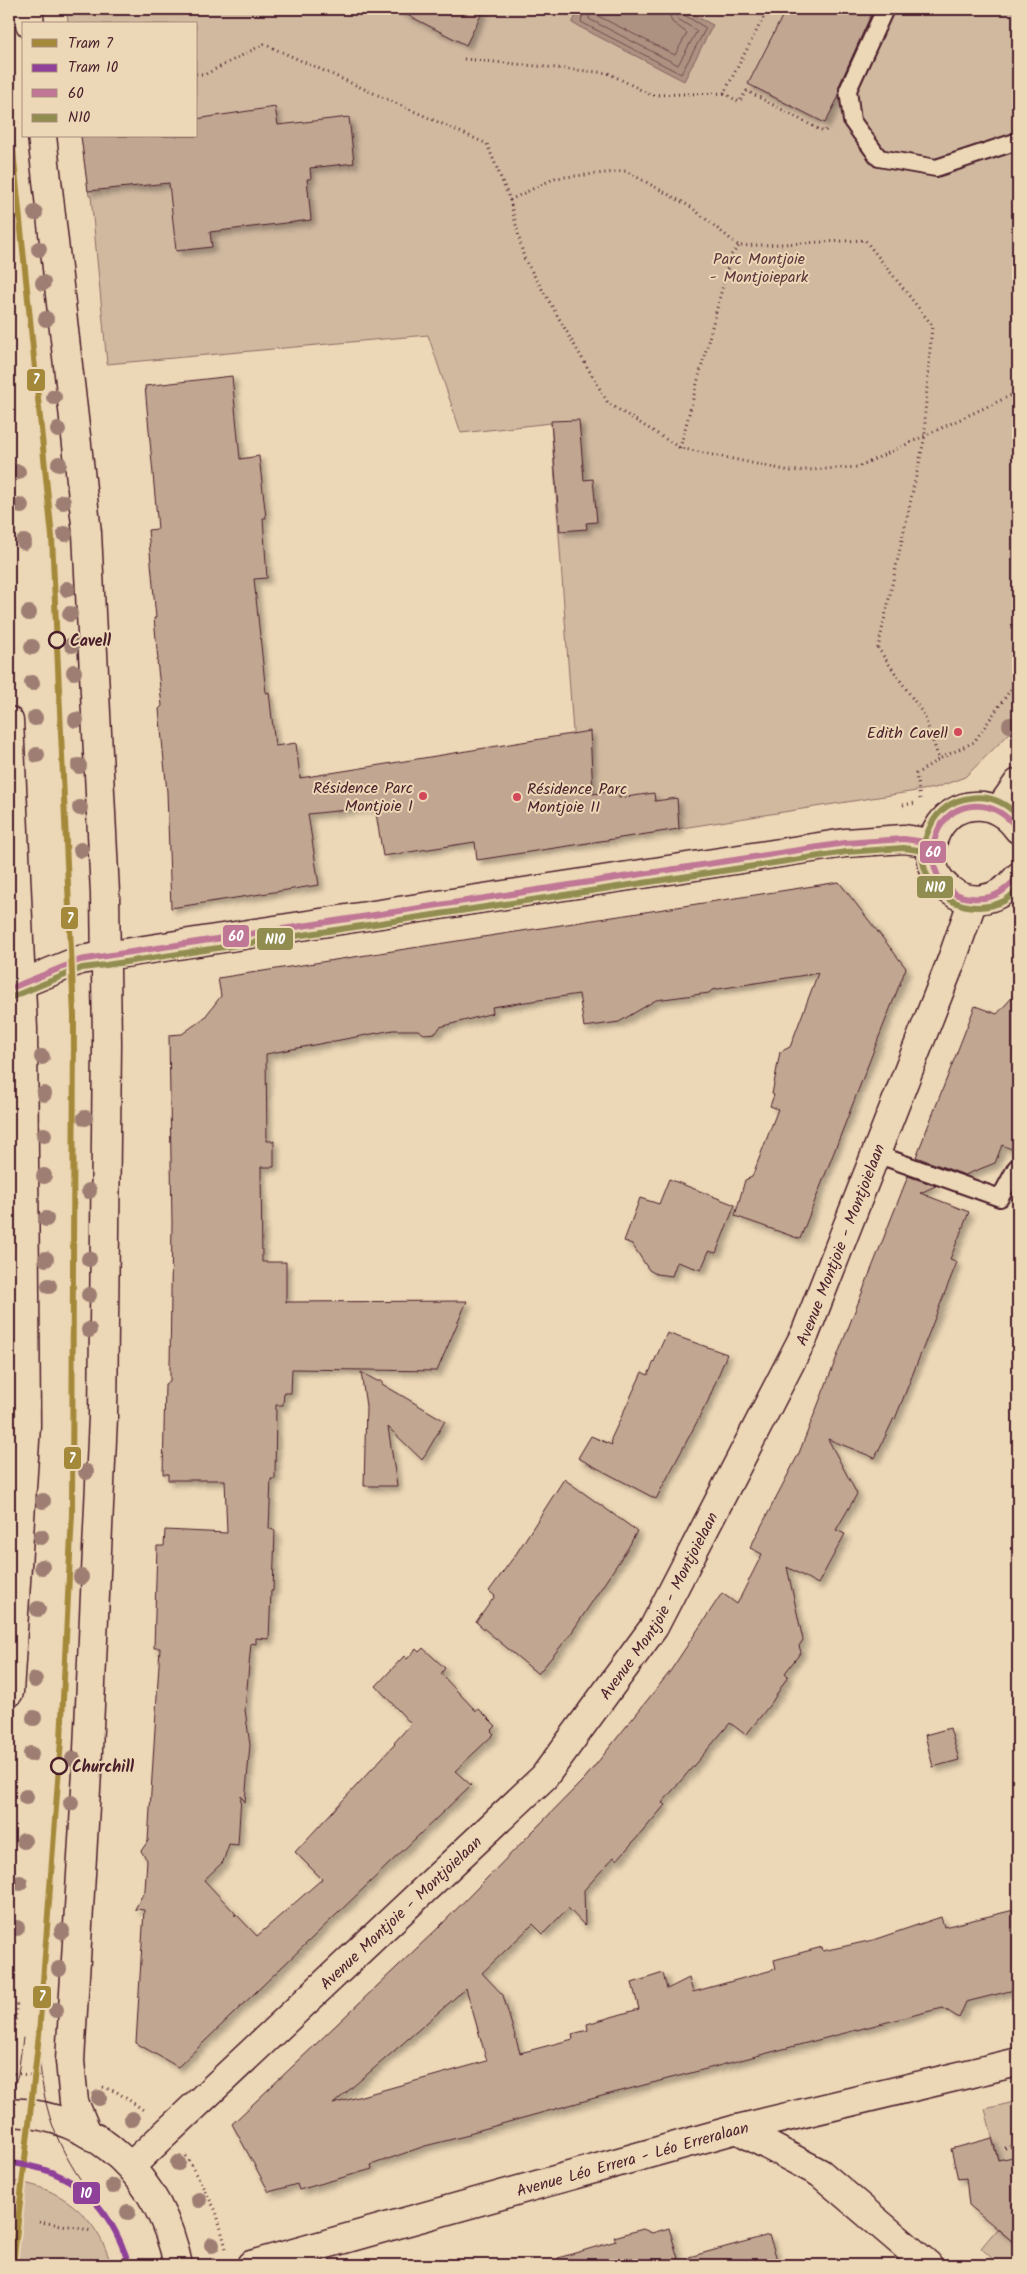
<svg xmlns="http://www.w3.org/2000/svg" width="1027" height="2274" viewBox="0 0 1027 2274" font-family="Kalam,sans-serif">
<defs>
<filter id="shadow"><feDropShadow dx="4.5" dy="4.5" stdDeviation="2.5" flood-color="#0004"/></filter>
</defs>
<rect width="100%" height="100%" fill="#ecd7b6"/>
<filter id="ink" filterUnits="userSpaceOnUse"><feTurbulence type="fractalNoise" baseFrequency=".02" numOctaves="2"/><feDisplacementMap in="SourceGraphic" scale="10" xChannelSelector="R" yChannelSelector="G"/><feConvolveMatrix kernelMatrix="1 2 1 2 8 2 1 2 1" color-interpolation-filters="sRGB"/></filter>
<g filter="url(#ink)">
<g fill="#d1b9a0" stroke="#8e6c66">
<path d="M67,9H1018V725L965,777L935,788L581,844L551,423L461,433L428,335L107,364L91,196H89L81,136H196V24H68Z"/>
<path d="M1018,2101V2170L1002,2175L985,2109Z"/>
<path d="M9,2181C59,2185 98,2216 111,2265H9Z"/>
<path d="M997,2229L1018,2246V2265H999L981,2248Z"/>
</g>
<path fill="#ad9181" stroke="#85635f" d="M580,9H682L713,25L684,81L572,23Z"/>
<g fill="none" stroke-linecap="round" stroke-linejoin="round">
<g stroke="#724d4d" stroke-width="1">
<path d="M584,9L581,22L681,74L706,28L684,15L681,9"/>
<path d="M590,9L589,19L678,65L697,31L678,19L675,9"/>
<path d="M597,9L598,16L675,55L687,33L672,22L668,9"/>
</g>
</g>
<g fill="#c1a691" stroke="#4a1f2b" fill-rule="evenodd" filter="url(#shadow)">
<path d="M396,9H484L466,45Z"/>
<path d="M786,9H856L871,15L839,86V96L825,123L748,84Z"/>
<path d="M275,107L278,125L349,117L354,163L310,168L311,179H307L311,220L210,232L212,247L176,251L169,183L88,191L81,136H196V119Z"/>
<path d="M232,376L240,459L259,456L266,518H263L267,578L254,579L266,693L269,692L275,746L296,743L300,778L590,731L593,794L619,791V798L654,793L655,801L677,798L679,829L477,860L475,842L383,856L375,807L308,814L319,885L171,908L167,792L159,709L162,706L157,660H158L154,618H156L148,530L158,529L145,386Z"/>
<path d="M579,420L584,480L593,479L597,522L586,523L587,529L560,531L551,421Z"/>
<path d="M839,882L906,968L800,1239L735,1216L745,1180L752,1177L778,1109L770,1106L774,1095L772,1094L780,1052L790,1047L818,973L712,990L709,993L656,1000L619,1022L584,1027L579,994L492,1007L493,1013L440,1027L436,1033L424,1034L418,1030H393L266,1054L267,1141H274V1167H261L262,1262H286V1302L467,1301L437,1371L292,1369L291,1393H284L283,1405H276L275,1479H271L269,1529L275,1530L273,1591H271L269,1639L256,1638V1644L251,1643L245,1710L250,1745L245,1802L241,1796L238,1845L229,1844L223,1862L204,1880L235,1913V1916L236,1914L257,1936L322,1879L295,1852L395,1744L394,1743L411,1724L376,1686L404,1656L407,1659L416,1649L419,1652L423,1648L445,1668L441,1674L476,1711L479,1709L496,1726L491,1731L494,1734L455,1771L471,1785L178,2067L136,2043L144,1910L135,1909L145,1890L147,1860L141,1851L148,1841L160,1648H154L157,1546H164L165,1530L227,1533L225,1480H168V1474H163L165,1384L170,1381V1366L172,1223L169,1035L182,1034L204,1018L221,996L218,978Z"/>
<path d="M1018,991V1152L1002,1145L995,1163L965,1175L916,1157L975,1006L997,1014Z"/>
<path d="M908,1176L936,1186L920,1193L969,1212L950,1259L957,1262L895,1419L894,1418L875,1458L828,1439L857,1494L836,1530L845,1534L818,1584L787,1567L803,1640L799,1646L801,1652L785,1673L788,1676L772,1702L746,1735L730,1723L662,1803L665,1805L643,1831L617,1860L614,1857L584,1890L585,1926L568,1908L543,1934L533,1924L482,1973L503,1995L520,2053L573,2039L572,2034L588,2030L587,2024L639,2009L632,1983L663,1973L667,1989L689,1978L693,1992L776,1969L774,1960L822,1947L823,1951L873,1940L941,1917L944,1927L1018,1909V1989L966,2002L959,2018L943,2008L926,2012L602,2096L469,2133V2135L425,2146L371,2165L372,2169L299,2190L297,2184L269,2192L232,2124L438,1928L585,1778L669,1673L722,1593L737,1604L762,1554L750,1548L799,1453ZM466,1988L487,2061L333,2104L439,2012Z"/>
<path d="M669,1179L735,1205L716,1253L709,1251L701,1270L677,1262L672,1276L656,1274L649,1270L632,1244L624,1241L640,1198L659,1204Z"/>
<path d="M667,1333L727,1354L708,1401L656,1499L578,1458L591,1436L612,1445L611,1439L642,1372L648,1375Z"/>
<path d="M361,1372L377,1381H382V1384L445,1421L422,1460L388,1427L397,1486H364L366,1406Z"/>
<path d="M564,1479L637,1531L628,1548L570,1635L538,1674L476,1622L495,1596L489,1591L516,1554Z"/>
<path d="M950,1728L959,1760L933,1767L925,1735Z"/>
<path d="M992,2138L998,2160L1018,2156V2246L969,2205L966,2178L958,2179L951,2149Z"/>
<path d="M669,2228L680,2265H559L558,2258L616,2241L614,2237L643,2229L652,2233Z"/>
<path d="M769,2235L779,2265H690L689,2257Z"/>
</g>
<g fill="none" stroke-linecap="round" stroke-linejoin="round">
<defs>
<g id="service">
<path d="M885,9L848,90L852,121L879,158L936,168L1018,141"/>
<path d="M876,1154L1000,1198L1016,1168H1018"/>
</g>
<g id="minor">
<path d="M999,810L1018,783"/>
<path d="M737,2129L820,2173L928,2265"/>
<path id="s1" d="M131,2166L544,1777L654,1627L805,1334L951,962L973,900"/>
<path id="s2" d="M251,2265L737,2129L1018,2062"/>
</g>
<g id="tertiary">
<path d="M1018,829C1007,814 993,804 973,806C960,807 948,814 941,824C906,873 973,933 1018,877"/>
<path d="M21,984L80,960L105,956L845,843L904,839L932,843"/>
</g>
<g id="secondary">
<path d="M28,9L30,24"/>
<path d="M42,136L87,533L105,893L107,1044L103,1417L87,1772L70,2061L74,2102L87,2133"/>
<path d="M9,721L23,1029L26,1425L9,1692"/>
<path d="M9,2112C99,2115 161,2180 178,2265"/>
</g>
</defs>
<use href="#service" stroke="#4a1f2b" stroke-width="20"/>
<use href="#minor" stroke="#4a1f2b" stroke-width="31"/>
<use href="#tertiary" stroke="#4a1f2b" stroke-width="31"/>
<use href="#secondary" stroke="#4a1f2b" stroke-width="31"/>
<g stroke="#4a1f2b" stroke-width="3" stroke-dasharray="1 4" stroke-linecap="butt">
<path d="M768,9L724,93L739,102L747,91L824,132L827,129"/>
<path d="M464,59L608,73L651,95L724,93"/>
<path d="M196,74H206L264,44L487,144L510,200L555,178L626,171L691,207L739,246L865,240L932,325L925,413V436L878,648L924,715L939,759"/>
<path d="M510,200L524,258L608,403L680,448L790,471L858,467L1014,394L1018,395"/>
<path d="M680,448L731,255L739,246"/>
<path d="M920,799L916,774L939,759L974,742L1018,679"/>
<path d="M903,805L916,803"/>
<path d="M9,2033L15,2026L17,2001"/>
<path d="M9,2056H11"/>
<path d="M9,2073L40,2076"/>
<path d="M103,2087L117,2092L145,2111"/>
<path d="M1016,2094L1018,2103"/>
<path d="M1013,2147L1018,2170"/>
<path d="M1005,2148L1018,2145"/>
<path d="M186,2156L216,2211L226,2248"/>
<path d="M39,2222L77,2227L91,2231"/>
<path d="M34,2263L63,2265"/>
</g>
<use href="#service" stroke="#ecd7b6" stroke-width="16"/>
<use href="#minor" stroke="#ecd7b6" stroke-width="28"/>
<use href="#tertiary" stroke="#ecd7b6" stroke-width="28"/>
<use href="#secondary" stroke="#ecd7b6" stroke-width="28"/>
<g stroke="#4a1f2b" stroke-width="1">
<path d="M39,2035C39,2104 55,2148 96,2201"/>
<path d="M9,2100L18,2074L23,2038"/>
</g>
<defs>
<g id="bus-1">
<path d="M1018,829C1006,814 992,804 972,806C921,811 919,894 971,898C981,899 992,898 1001,892C1007,888 1013,882 1018,877"/>
<path d="M9,989L80,960L105,956L845,843L904,839L932,843"/>
</g>
<g id="bus-2">
<path d="M1018,816C1005,802 989,795 970,798C953,800 938,810 931,825C925,837 921,849 923,862C930,900 971,917 1004,901C1009,898 1014,893 1018,889"/>
<path d="M12,997L82,968L106,965L846,852L904,848L931,852"/>
</g>
</defs>
<use href="#bus-1" stroke="#ecd7b6" stroke-width="10"/>
<use href="#bus-2" stroke="#ecd7b6" stroke-width="10"/>
<use href="#bus-1" stroke="#c07795" stroke-width="6"/>
<use href="#bus-2" stroke="#918d51" stroke-width="6"/>
<defs>
<path id="tram-1" d="M9,111L52,537L74,1016L72,1514L61,1740L39,2035L13,2265"/>
<path id="tram-2" d="M9,2163C73,2168 110,2204 129,2265"/>
</defs>
<use href="#tram-1" stroke="#ecd7b6" stroke-width="10"/>
<use href="#tram-2" stroke="#ecd7b6" stroke-width="10"/>
<use href="#tram-1" stroke="#a5893b" stroke-width="6"/>
<use href="#tram-2" stroke="#8f4199" stroke-width="6"/>
</g>
<g fill="#9e7e73">
<circle cx="35" cy="213" r="8"/>
<circle cx="39" cy="249" r="8"/>
<circle cx="43" cy="283" r="8"/>
<circle cx="46" cy="319" r="8"/>
<circle cx="54" cy="397" r="8"/>
<circle cx="58" cy="430" r="8"/>
<circle cx="59" cy="464" r="8"/>
<circle cx="18" cy="472" r="8"/>
<circle cx="63" cy="502" r="8"/>
<circle cx="21" cy="506" r="8"/>
<circle cx="65" cy="534" r="8"/>
<circle cx="24" cy="542" r="8"/>
<circle cx="67" cy="589" r="8"/>
<circle cx="29" cy="613" r="8"/>
<circle cx="70" cy="614" r="8"/>
<circle cx="72" cy="645" r="8"/>
<circle cx="32" cy="647" r="8"/>
<circle cx="74" cy="672" r="8"/>
<circle cx="32" cy="683" r="8"/>
<circle cx="35" cy="718" r="8"/>
<circle cx="76" cy="720" r="8"/>
<circle cx="1010" cy="725" r="8"/>
<circle cx="37" cy="755" r="8"/>
<circle cx="79" cy="766" r="8"/>
<circle cx="80" cy="808" r="8"/>
<circle cx="81" cy="850" r="8"/>
<circle cx="42" cy="1057" r="8"/>
<circle cx="44" cy="1094" r="8"/>
<circle cx="85" cy="1118" r="8"/>
<circle cx="44" cy="1135" r="8"/>
<circle cx="44" cy="1176" r="8"/>
<circle cx="89" cy="1191" r="8"/>
<circle cx="46" cy="1219" r="8"/>
<circle cx="46" cy="1259" r="8"/>
<circle cx="89" cy="1259" r="8"/>
<circle cx="49" cy="1286" r="8"/>
<circle cx="89" cy="1295" r="8"/>
<circle cx="89" cy="1330" r="8"/>
<circle cx="86" cy="1472" r="8"/>
<circle cx="43" cy="1501" r="8"/>
<circle cx="41" cy="1537" r="8"/>
<circle cx="42" cy="1567" r="8"/>
<circle cx="81" cy="1577" r="8"/>
<circle cx="38" cy="1609" r="8"/>
<circle cx="35" cy="1680" r="8"/>
<circle cx="34" cy="1718" r="8"/>
<circle cx="31" cy="1754" r="8"/>
<circle cx="73" cy="1759" r="8"/>
<circle cx="26" cy="1797" r="8"/>
<circle cx="71" cy="1803" r="8"/>
<circle cx="24" cy="1841" r="8"/>
<circle cx="20" cy="1883" r="8"/>
<circle cx="17" cy="1928" r="8"/>
<circle cx="62" cy="1931" r="8"/>
<circle cx="59" cy="1969" r="8"/>
<circle cx="56" cy="2010" r="8"/>
<circle cx="99" cy="2098" r="8"/>
<circle cx="132" cy="2119" r="8"/>
<circle cx="178" cy="2163" r="8"/>
<circle cx="113" cy="2186" r="8"/>
<circle cx="199" cy="2200" r="8"/>
<circle cx="128" cy="2212" r="8"/>
<circle cx="212" cy="2245" r="8"/>
</g>
</g>
<g fill="#ecd7b6" stroke="#4a1f2b" stroke-width="2.5">
<circle cx="57" cy="640" r="8"/>
<circle cx="59" cy="1766" r="8"/>
</g>
<g fill="#d1495b" stroke="#ecd7b6" stroke-width="2">
<circle cx="958" cy="732" r="5"/>
<circle cx="423" cy="796" r="5"/>
<circle cx="517" cy="797" r="5"/>
</g>
<g text-anchor="middle" stroke-width="4" stroke-linejoin="round" paint-order="stroke">
<g font-size="16" fill="#5e363d" stroke="#ecd7b6">
<text x="759" y="264">Parc Montjoie<tspan x="759" dy="18">- Montjoiepark</tspan></text>
</g>
<g font-size="16" font-weight="bold" fill="#4a1f2b" stroke="#ecd7b6" text-anchor="start">
<text x="70" y="646">Cavell</text>
<text x="72" y="1772">Churchill</text>
</g>
<g font-size="16" fill="#4a1f2b" stroke="#ecd7b6" text-anchor="end">
<text x="948" y="738">Edith Cavell</text>
<text x="413" y="793">Résidence Parc<tspan x="413" dy="18">Montjoie I</tspan></text>
<text x="527" y="794" text-anchor="start">Résidence Parc<tspan x="527" dy="18">Montjoie II</tspan></text>
</g>
<g font-size="16" fill="#4a1f2b" stroke="#ecd7b6">
<text dy="6" stroke="none"><textPath href="#s1" startOffset="1179">Avenue Montjoie - Montjoielaan</textPath></text>
<text dy="6" stroke="none"><textPath href="#s1" startOffset="774">Avenue Montjoie - Montjoielaan</textPath></text>
<text dy="6" stroke="none"><textPath href="#s1" startOffset="370">Avenue Montjoie - Montjoielaan</textPath></text>
<text dy="6" stroke="none"><textPath href="#s2" startOffset="396">Avenue Léo Errera - Léo Erreralaan</textPath></text>
</g>
</g>
<g stroke="#ecd7b6" stroke-width="2">
<rect x="26" y="368" width="20" height="24" rx="5" fill="#a5893b"/>
<rect x="919" y="840" width="28" height="24" rx="5" fill="#c07795"/>
<rect x="916" y="875" width="38" height="24" rx="5" fill="#918d51"/>
<rect x="60" y="906" width="19" height="24" rx="5" fill="#a5893b"/>
<rect x="222" y="924" width="28" height="24" rx="5" fill="#c07795"/>
<rect x="256" y="927" width="38" height="24" rx="5" fill="#918d51"/>
<rect x="63" y="1446" width="19" height="24" rx="5" fill="#a5893b"/>
<rect x="32" y="1985" width="20" height="24" rx="5" fill="#a5893b"/>
<rect x="72" y="2181" width="29" height="24" rx="5" fill="#8f4199"/>
</g>
<g font-size="14" text-anchor="middle" font-weight="bold" fill="#fff">
<text x="36" y="384">7</text>
<text x="933" y="857">60</text>
<text x="935" y="892">N10</text>
<text x="70" y="923">7</text>
<text x="236" y="941">60</text>
<text x="275" y="944">N10</text>
<text x="72" y="1463">7</text>
<text x="42" y="2001">7</text>
<text x="86" y="2198">10</text>
</g>
<rect width="1027" height="2274" fill="none" stroke="#ecd7b6" stroke-width="30"/>
<rect x="15" y="15" width="997" height="2244" fill="none" stroke="#4a1f2b" stroke-width="2" filter="url(#ink)"/>
<rect x="22" y="22" width="175" height="115" fill="#ecd7b6" stroke="#ab8d7e"/>
<rect x="32" y="39" width="25" height="8" fill="#a5893b" stroke="#ab8d7e"/>
<text x="68" y="48" font-size="15" fill="#4a1f2b">Tram 7</text>
<rect x="32" y="64" width="25" height="8" fill="#8f4199" stroke="#ab8d7e"/>
<text x="68" y="72" font-size="15" fill="#4a1f2b">Tram 10</text>
<rect x="32" y="89" width="25" height="8" fill="#c07795" stroke="#ab8d7e"/>
<text x="68" y="98" font-size="15" fill="#4a1f2b">60</text>
<rect x="32" y="114" width="25" height="8" fill="#918d51" stroke="#ab8d7e"/>
<text x="68" y="122" font-size="15" fill="#4a1f2b">N10</text>
</svg>
